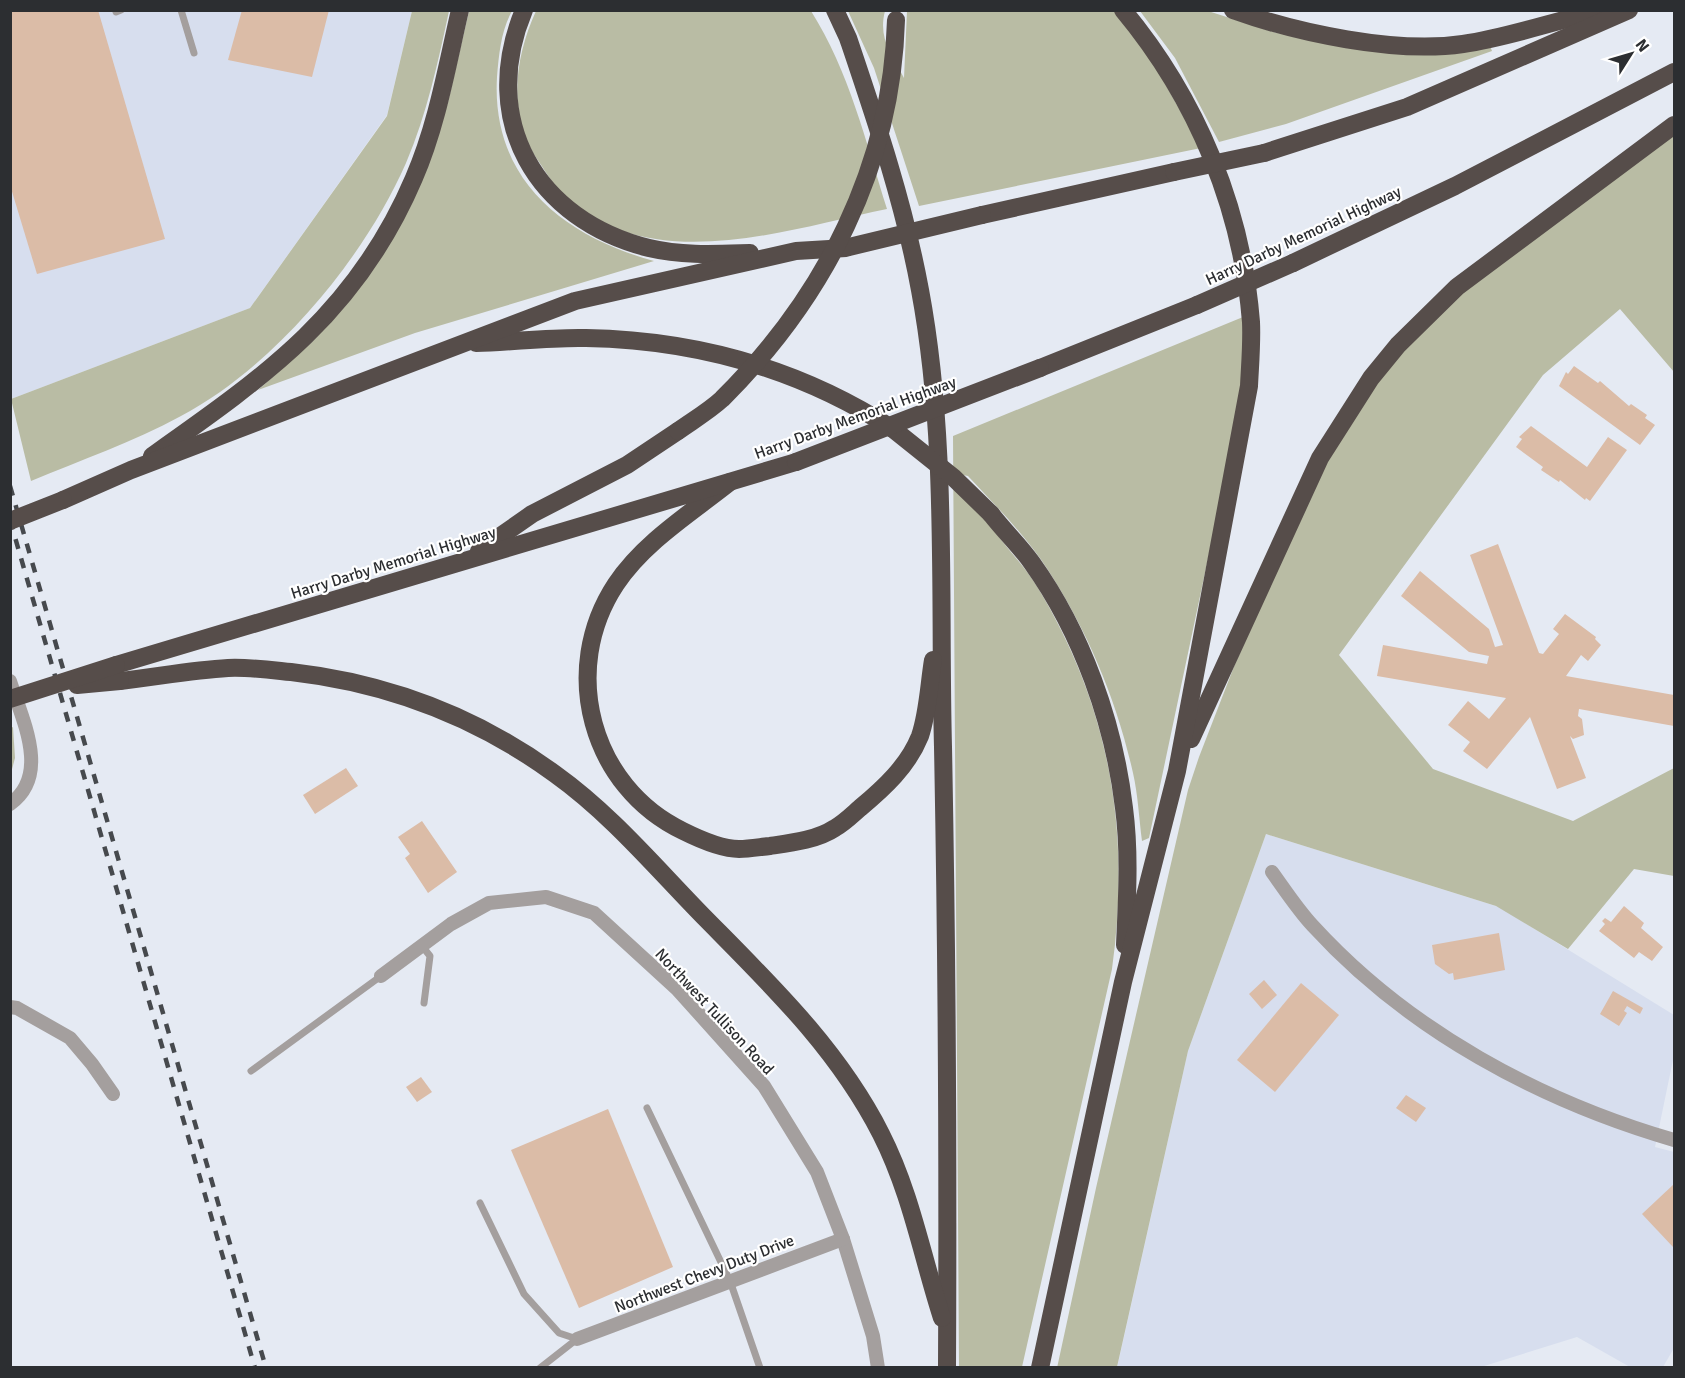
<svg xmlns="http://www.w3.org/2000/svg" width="1685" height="1378" viewBox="0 0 1685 1378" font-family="Signika,sans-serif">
<rect width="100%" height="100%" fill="#e5eaf3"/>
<g fill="#d7deee">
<path d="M11,11H412L387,115L250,308L11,399Z"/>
<path d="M1266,834L1499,907L1674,1015V1055L1655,1147L1674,1152V1348L1663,1367H1630L1577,1337L1481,1367L1117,1368L1188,1051Z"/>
</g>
<g fill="#b9bca4">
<path d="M412,11H449C438,62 427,114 406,163C364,259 274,367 181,416C133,442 81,460 31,481L11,399L250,308L387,116Z"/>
<path d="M469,11H512C501,31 499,54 497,77C491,179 563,236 654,261L415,333L258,390L312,342L345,306L433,151L448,102Z"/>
<path d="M536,11H811C849,71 866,142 887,209C784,230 646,279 561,192C552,183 546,172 539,162C507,117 514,59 536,11Z"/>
<path d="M848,11H885C878,38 891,54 904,78L907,11H1114L1148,53L1201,148L919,206L874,68Z"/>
<path d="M1140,11H1208L1277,33L1490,46L1492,51L1286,124L1219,142L1175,58Z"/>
<path d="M1674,133V372L1620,309L1543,375L1339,655L1433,769L1573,821L1674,768V876L1634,869L1568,949L1496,906L1266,834L1188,1051L1117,1367L1057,1368L1096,1188L1188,790L1199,757L1235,664L1314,486L1358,406L1433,315Z"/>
<path d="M1243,317L1245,359L1237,421L1149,838L1142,841C1139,818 1138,795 1133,773C1117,701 1088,632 1048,570C1026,536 996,506 968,476L963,475C971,491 979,508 989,523C1004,546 1024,565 1038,588C1110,708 1131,831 1112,969L1022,1367H959L953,436Z"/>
<path d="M13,727L15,758L11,773V728Z"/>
</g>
<g fill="#dbbca7">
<path d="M10,10H98L165,239L37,274L10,185Z"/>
<path d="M242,10H329L312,77L228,60Z"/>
<path d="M1574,366L1598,383L1600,381L1629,406L1631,404L1647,415L1645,418L1655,425L1640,445L1559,386L1566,372L1568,374Z"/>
<path d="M1531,426L1587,467L1608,437L1627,450L1590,501L1586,498L1585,500L1560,480L1559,482L1541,470L1543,467L1516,447L1522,439L1519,437Z"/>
<path d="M1498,544L1539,653L1543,654L1559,634L1553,629L1565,614L1596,637L1595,639L1601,645L1588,661L1581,655L1566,676L1674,695V726L1579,709L1578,716L1582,719L1584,735L1573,739L1570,736L1586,778L1557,789L1530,717L1487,769L1463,751L1470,742L1448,725L1468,701L1489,719L1506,698L1377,676L1383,645L1487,664L1489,656L1469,652L1401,596L1420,571L1489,629L1495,647L1503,645L1470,555Z"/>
<path d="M346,768L358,786L315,814L303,795Z"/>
<path d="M422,821L457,872L428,893L405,858L410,854L398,837Z"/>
<path d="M1624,906L1644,923L1641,928L1663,947L1652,961L1639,952L1634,958L1599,931L1605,924L1602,921L1605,918L1611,922Z"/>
<path d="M1499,933L1505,970L1454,980L1453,973L1449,974L1435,964L1432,945Z"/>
<path d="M1264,980L1277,995L1262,1009L1249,994Z"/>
<path d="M1301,983L1339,1015L1275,1092L1237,1060Z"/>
<path d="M1613,991L1643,1008L1640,1014L1627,1006L1624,1011L1627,1013L1619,1026L1600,1014Z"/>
<path d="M421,1077L432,1092L417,1102L406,1087Z"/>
<path d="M1406,1095L1426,1108L1416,1122L1396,1108Z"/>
<path d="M608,1109L673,1267L579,1308L511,1150Z"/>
<path d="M1674,1184V1245L1673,1247L1642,1214Z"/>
</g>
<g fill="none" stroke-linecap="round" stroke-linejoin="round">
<g stroke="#a49f9e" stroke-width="7">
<path d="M181,10L194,53"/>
<path d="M116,12L121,10"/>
<path d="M422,946L430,956L424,1003"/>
<path d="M251,1071L381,976"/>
<path d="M647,1108L730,1281L760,1368"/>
<path d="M480,1203L524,1294L559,1333L577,1339"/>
<path d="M540,1368L577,1339"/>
</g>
<g stroke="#a49f9e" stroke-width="14">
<path d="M10,681C22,719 51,775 10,804"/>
<path d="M1272,872C1285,890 1298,910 1313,926C1409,1031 1540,1101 1674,1140"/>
<path d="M381,976L451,924L489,903L546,897L594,913L677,989L764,1086L817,1172L843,1239L873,1336L878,1368"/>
<path d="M10,1007L17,1008L70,1038L92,1064L113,1094"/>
<path d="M577,1339L843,1239"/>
</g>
<g stroke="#564d4a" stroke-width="18">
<path d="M524,10C478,120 536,220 649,248C683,256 716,254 750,253"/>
<path d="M835,10L848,38C876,121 904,203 920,290C948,440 939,596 943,747C947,954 948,1161 947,1368"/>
<path d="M1233,10C1297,33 1396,54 1463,44C1512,37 1558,19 1606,10"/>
<path d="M1264,153L1407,107L1629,10"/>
<path d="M982,215L1174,172"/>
<path d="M1293,263L1455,186L1674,72"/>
<path d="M476,343C513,342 550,337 586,338C696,340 800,369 893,429"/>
<path d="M1040,368L1197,305"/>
<path d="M152,456C267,375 357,312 414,178C437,125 447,66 460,10"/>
<path d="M730,482C691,513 644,542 616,584C559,670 591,787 683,831C699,839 721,849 739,849C749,849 760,847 770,846C791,843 817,840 835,828C844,823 852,815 860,808C884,788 908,766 920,736C928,713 929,684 933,660"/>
<path d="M63,500L131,470L575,301L796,251L846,248"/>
<path d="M991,514C1004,531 1020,546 1032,563C1082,633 1114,723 1124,808C1130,853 1127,899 1125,945"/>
<path d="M479,551L532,514L627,465L678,431"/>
<path d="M116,665L796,462"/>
<path d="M120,681C156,677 192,670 228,668C249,667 271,670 291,672C387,683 477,717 555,774C611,814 656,868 704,917C770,984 838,1049 881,1134C911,1193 922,1256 942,1318"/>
<path d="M1191,739L1320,458L1371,378L1398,345L1457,287L1674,125"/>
<path d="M1040,1368L1123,982L1177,771L1249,386C1250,365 1252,343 1251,322C1242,208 1197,99 1123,10"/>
</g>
<g stroke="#46494d" stroke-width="4.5" stroke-dasharray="10 10" stroke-linecap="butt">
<path d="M10,486L266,1368"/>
<path d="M10,520L255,1368"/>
</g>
<g stroke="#564d4a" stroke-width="18">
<path d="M1174,172L1264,153"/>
<path d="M849,247L982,215"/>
<path d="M1197,305L1293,263"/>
<path d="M893,429L953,477L991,514"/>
<path d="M678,431C692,421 709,411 722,399C825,297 892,166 896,20"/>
<path d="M796,462L1040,368"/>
<path d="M10,521L63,500"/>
<path d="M77,685L120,681"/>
<path d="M10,699L116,665"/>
</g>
</g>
<g text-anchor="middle" stroke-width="4.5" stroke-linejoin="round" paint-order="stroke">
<g font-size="16" fill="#2c2e31" stroke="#fff">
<text transform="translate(1303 235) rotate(-25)" y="6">Harry Darby Memorial Highway</text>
<text transform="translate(855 417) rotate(-20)" y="6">Harry Darby Memorial Highway</text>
<text transform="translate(393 562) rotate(-17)" y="6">Harry Darby Memorial Highway</text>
<text transform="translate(715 1011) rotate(47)" y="6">Northwest Tullison Road</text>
<text transform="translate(704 1273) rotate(-21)" y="6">Northwest Chevy Duty Drive</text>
</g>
</g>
<rect width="1685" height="1378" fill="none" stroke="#2c2e31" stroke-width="24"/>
<g transform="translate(1631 54) rotate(53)" stroke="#ffffff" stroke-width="4.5" paint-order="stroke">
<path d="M0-4.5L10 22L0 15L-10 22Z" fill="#2c2e31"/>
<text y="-9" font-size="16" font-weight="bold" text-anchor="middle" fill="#2c2e31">N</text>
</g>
</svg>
